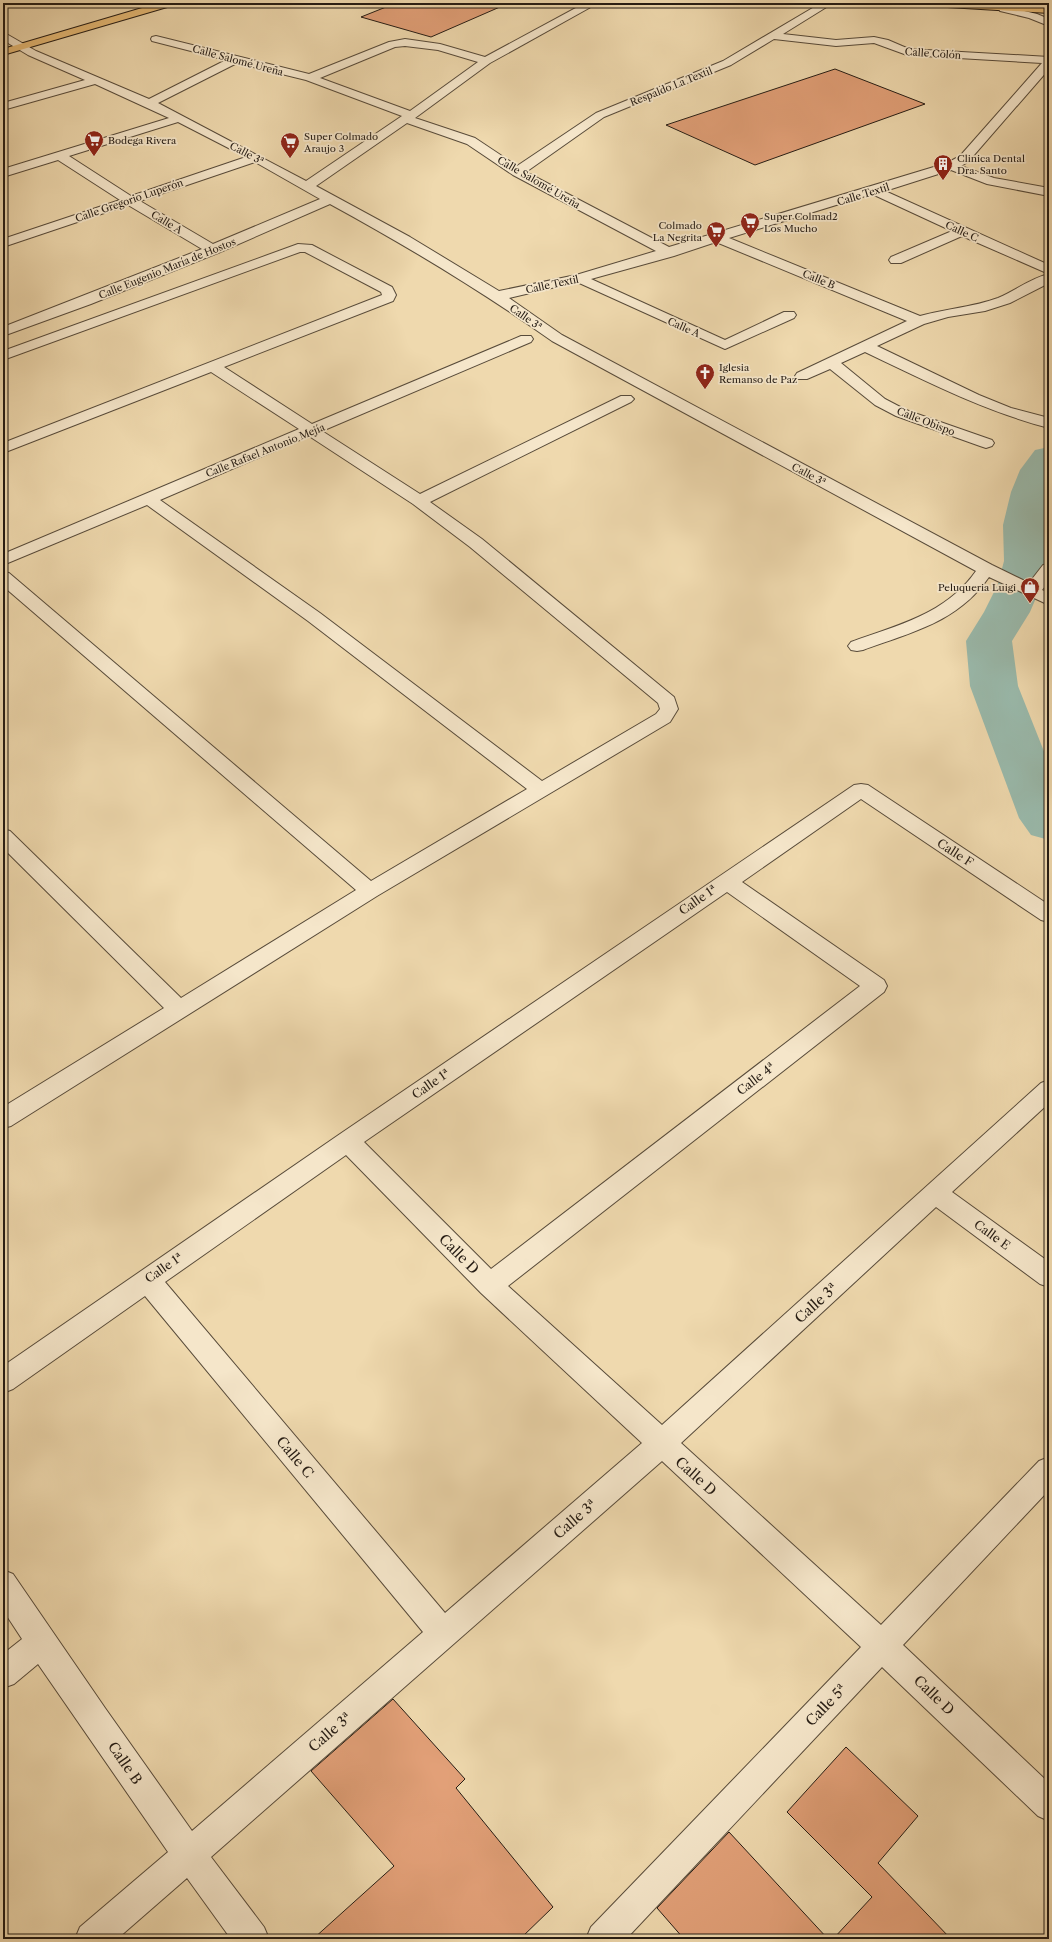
<svg xmlns="http://www.w3.org/2000/svg" width="1052" height="1942" viewBox="0 0 1052 1942" font-family="'Libre Caslon Text',serif">
<rect width="100%" height="100%" fill="#efd9ae"/>
<filter id="stains"><feTurbulence type="fractalNoise" baseFrequency=".005" numOctaves="4"/><feColorMatrix values="0 0 0 0 .2 0 0 0 0 .09 0 0 0 0 .02 0 0 0 .5 -.17"/></filter>
<radialGradient id="worn" r=".72"><stop offset=".6" stop-color="#630" stop-opacity="0"/><stop offset="1" stop-color="#630" stop-opacity=".3"/></radialGradient>
<g fill="none" stroke-linecap="round" stroke-linejoin="round">
<path fill="#9abaac" fill-rule="evenodd" d="M1049,447V508L1045,525L1048,561L1042,584L1030,612L1012,641L1018,686L1049,764V840L1031,835L1019,818L970,686L966,641L984,612L998,584L1004,561L1003,525L1011,492L1020,470L1035,450Z"/>
</g>
<g fill="#e2a078" stroke="#251c14">
<path d="M396,3H509L431,37L361,17Z"/>
<path d="M835,69L925,104L755,165L666,125Z"/>
<path d="M393,1699L465,1779L456,1788L553,1907L520,1939H313L394,1866L311,1771Z"/>
<path d="M846,1747L918,1816L878,1863L951,1939H833L872,1897L787,1812Z"/>
<path d="M729,1832L828,1939H684L657,1908Z"/>
</g>
<g fill="none" stroke-linecap="round" stroke-linejoin="round">
<defs>
<g id="minor">
<path d="M585,3H598L490,63L415,118L475,138L517,166L596,113L723,61L821,3H833L783,34L836,40L874,37L888,40L909,49L1049,57V69L968,162L961,166L994,178L1049,188V196L987,184L951,170L885,191L1049,265V283L1010,303L985,311L948,317L924,324L877,346L979,395L1011,408L1049,418V428C984,411 926,381 865,352L841,363L885,399L906,410L992,440L994,443L992,446L986,448L980,446L896,416L875,405L830,369L807,379H797L795,376L797,373L907,321L716,242L674,256L591,279L725,340L784,312H794L796,315L794,318L725,349L577,282L509,298L562,335L992,565L1029,583L1043,565L1049,564V581L1042,590L1049,593V605L989,577C958,622 912,632 863,650L857,651L851,650L848,646L851,642C898,625 946,614 976,571L552,341C480,290 407,246 330,204L218,253L91,304L3,336V327L202,249L128,205L3,247V239L120,200L58,160L3,177V169L169,118L95,84L3,110V103L85,80L28,55L3,40V32L36,51L149,99L226,60L152,41L151,39L152,37L156,36L309,74L389,42L405,39L440,44L485,57ZM774,39L836,46L874,43L907,55L1042,63L960,156L947,163L669,247L526,172L604,117L731,65ZM405,46L438,50L478,62L410,111L320,78L395,47ZM237,63L306,80L402,116L306,181L158,103ZM178,122L246,157L131,196L69,156ZM407,123L467,144L513,175L656,251L576,275L499,291L410,237L316,186ZM255,162L320,199L213,244L140,201ZM872,194L952,231L891,257L889,260L891,263H901L962,236L1049,274C1031,278 1015,291 998,298C973,307 946,309 920,316L729,238Z"/>
<path d="M1004,6L1037,14L1049,19V26L1029,18L1000,11L999,9Z"/>
<path d="M298,244L312,245L392,287L396,295L393,301L224,367L312,424L521,336H531L533,339L531,342L322,431L420,494L621,396H631L634,399L631,402L430,502L482,539L674,697L678,709L670,722L377,896L11,1126L3,1128V1107L164,1008L3,848V829L10,831L181,998L356,890L3,586V572L9,573L371,881L527,789L308,621L147,505L3,565V554L299,429L211,372L3,453V443L382,295L381,292L305,252H300L3,360V351ZM309,436L413,504L470,547L658,703L660,709L656,714L542,781L320,613L160,500Z"/>
<path d="M861,784L868,785L1049,905V922L1041,920L861,799L742,882L884,980L887,986L884,992L508,1286L662,1425L1041,1083L1049,1080V1103L952,1192L1049,1262V1287L1040,1284L936,1207L681,1443L881,1625L1039,1461L1049,1457V1490L903,1645L1049,1783V1821L1038,1816L882,1667L626,1939H586L591,1927L861,1647L662,1461L211,1857L264,1927L269,1939H231L187,1878L117,1939H75L80,1927L168,1852L38,1664L14,1684L3,1688V1654L22,1639L3,1610V1570L13,1574L105,1708L192,1831L423,1632L145,1296L13,1389L3,1393V1366L340,1134L854,785ZM727,892L860,986L491,1269L364,1142ZM346,1155L481,1293L642,1443L445,1613L165,1282Z"/>
</g>
<g id="major">
<path d="M159,3H175L174,5L3,55V49Z"/>
<path d="M926,3H984L1049,7V13L931,6Z"/>
</g>
</defs>
<use href="#minor" stroke="#584b3a" stroke-width="2"/>
<use href="#major" stroke="#251c14" stroke-width="2"/>
<use href="#minor" fill="#f5e6ca" fill-rule="evenodd"/>
<use href="#major" fill="#e8bc77" fill-rule="evenodd"/>
</g>
<defs>
<symbol id="supermarket-pin" viewBox="-11 -11 22 30"><path d="M0 17L-7.5 6A9.5 9.5 0 1 1 7.5 6Z" fill="#8f2418" stroke="#f5e6ca"/><path d="M-6-5.5h2.5l.6 2H6L4.5 2H-2.5L-4.4-4H-6ZM-1.5 3.2a1.3 1.3 0 1 0 .1 0ZM3 3.2a1.3 1.3 0 1 0 .1 0Z" fill="#fff"/></symbol>
<symbol id="building-pin" viewBox="-11 -11 22 30"><path d="M0 17L-7.5 6A9.5 9.5 0 1 1 7.5 6Z" fill="#8f2418" stroke="#f5e6ca"/><path d="M-4-6H4V6H1V3H-1V6H-4ZM-2.5-4.3h1.7v1.8h-1.7ZM.8-4.3h1.7v1.8H.8ZM-2.5-1h1.7V.8h-1.7ZM.8-1h1.7V.8H.8Z" fill="#fff"/></symbol>
<symbol id="church-pin" viewBox="-11 -11 22 30"><path d="M0 17L-7.5 6A9.5 9.5 0 1 1 7.5 6Z" fill="#8f2418" stroke="#f5e6ca"/><path d="M-1.2-6h2.4v3.5h3.3v2.4h-3.3V6h-2.4V-.1h-3.3v-2.4h3.3Z" fill="#fff"/></symbol>
<symbol id="shop-pin" viewBox="-11 -11 22 30"><path d="M0 17L-7.5 6A9.5 9.5 0 1 1 7.5 6Z" fill="#8f2418" stroke="#f5e6ca"/><path d="M-5-2.5h2.3a2.7 3.5 0 0 1 5.4 0H5L5.5 6h-11ZM-1.5-2.5h3a1.5 2.3 0 0 0-3 0Z" fill="#fff"/></symbol>
</defs>
<g fill-rule="evenodd">
<use href="#supermarket-pin" x="83" y="129" width="22" height="30"/>
<use href="#supermarket-pin" x="279" y="131" width="22" height="30"/>
<use href="#building-pin" x="932" y="153" width="22" height="30"/>
<use href="#supermarket-pin" x="739" y="211" width="22" height="30"/>
<use href="#supermarket-pin" x="705" y="220" width="22" height="30"/>
<use href="#church-pin" x="694" y="362" width="22" height="30"/>
<use href="#shop-pin" x="1019" y="576" width="22" height="30"/>
</g>
<g text-anchor="middle" stroke-width="3.5" stroke-linejoin="round" paint-order="stroke">
<g font-size="10" fill="#251c14" stroke="#f5e6ca">
<text transform="translate(933 53) rotate(4)" y="4">Calle Colón</text>
<text transform="translate(238 60) rotate(15)" y="4">Calle Salomé Ureña</text>
<text transform="translate(671 86) rotate(-22)" y="4">Respaldo La Textil</text>
<text transform="translate(247 153) rotate(28)" y="4">Calle 3ª</text>
<text transform="translate(539 182) rotate(30)" y="4">Calle Salomé Ureña</text>
<text transform="translate(863 194) rotate(-17)" y="4">Calle Textil</text>
<text transform="translate(129 200) rotate(-19)" y="4">Calle Gregorio Luperón</text>
<text transform="translate(167 222) rotate(31)" y="4">Calle A</text>
<text transform="translate(962 231) rotate(25)" y="4">Calle C</text>
<text transform="translate(167 268) rotate(-22)" y="4">Calle Eugenio María de Hostos</text>
<text transform="translate(819 279) rotate(22)" y="4">Calle B</text>
<text transform="translate(552 284) rotate(-12)" y="4">Calle Textil</text>
<text transform="translate(526 317) rotate(35)" y="4">Calle 3ª</text>
<text transform="translate(684 327) rotate(24)" y="4">Calle A</text>
<text transform="translate(926 421) rotate(21)" y="4">Calle Obispo</text>
<text transform="translate(265 450) rotate(-22)" y="4">Calle Rafael Antonio Mejía</text>
<text transform="translate(809 474) rotate(28)" y="4">Calle 3ª</text>
</g>
<g font-size="10" fill="#251c14" stroke="#f5e6ca" text-anchor="start">
<text x="304" y="140">Super Colmado<tspan x="304" dy="12">Araujo 3</tspan></text>
<text x="108" y="144">Bodega Rivera</text>
<text x="957" y="162">Clinica Dental<tspan x="957" dy="12">Dra. Santo</tspan></text>
<text x="764" y="220">Super Colmad2<tspan x="764" dy="12">Los Mucho</tspan></text>
<text x="702" y="229" text-anchor="end">Colmado<tspan x="702" dy="12">La Negrita</tspan></text>
<text x="719" y="371">Iglesia<tspan x="719" dy="12">Remanso de Paz</tspan></text>
<text x="1016" y="591" text-anchor="end">Peluqueria Luigi</text>
</g>
<g font-size="12" fill="#251c14" stroke="#f5e6ca">
<text transform="translate(955 853) rotate(33)" y="4">Calle F</text>
<text transform="translate(698 900) rotate(-35)" y="4">Calle 1ª</text>
<text transform="translate(756 1079) rotate(-38)" y="4">Calle 4ª</text>
<text transform="translate(431 1084) rotate(-35)" y="4">Calle 1ª</text>
<text transform="translate(992 1235) rotate(36)" y="4">Calle E</text>
<text transform="translate(164 1268) rotate(-35)" y="4">Calle 1ª</text>
</g>
<g font-size="14" fill="#251c14" stroke="#f5e6ca">
<text transform="translate(459 1254) rotate(45)" y="5">Calle D</text>
<text transform="translate(816 1303) rotate(-42)" y="5">Calle 3ª</text>
<text transform="translate(295 1457) rotate(50)" y="5">Calle C</text>
<text transform="translate(696 1476) rotate(42)" y="5">Calle D</text>
<text transform="translate(575 1519) rotate(-41)" y="5">Calle 3ª</text>
<text transform="translate(934 1695) rotate(44)" y="5">Calle D</text>
<text transform="translate(826 1705) rotate(-46)" y="5">Calle 5ª</text>
<text transform="translate(330 1732) rotate(-41)" y="5">Calle 3ª</text>
<text transform="translate(125 1763) rotate(55)" y="5">Calle B</text>
</g>
</g>
<rect width="1052" height="1942" fill="none" stroke="#efd9ae" stroke-width="16"/>
<rect x="4" y="4" width="1044" height="1934" fill="none" stroke="#251c14" stroke-width="2"/>
<rect x="8" y="8" width="1036" height="1926" fill="none" stroke="#251c14"/>
<rect width="100%" height="100%" filter="url(#stains)"/>
<rect width="100%" height="100%" fill="url(#worn)"/>
</svg>
